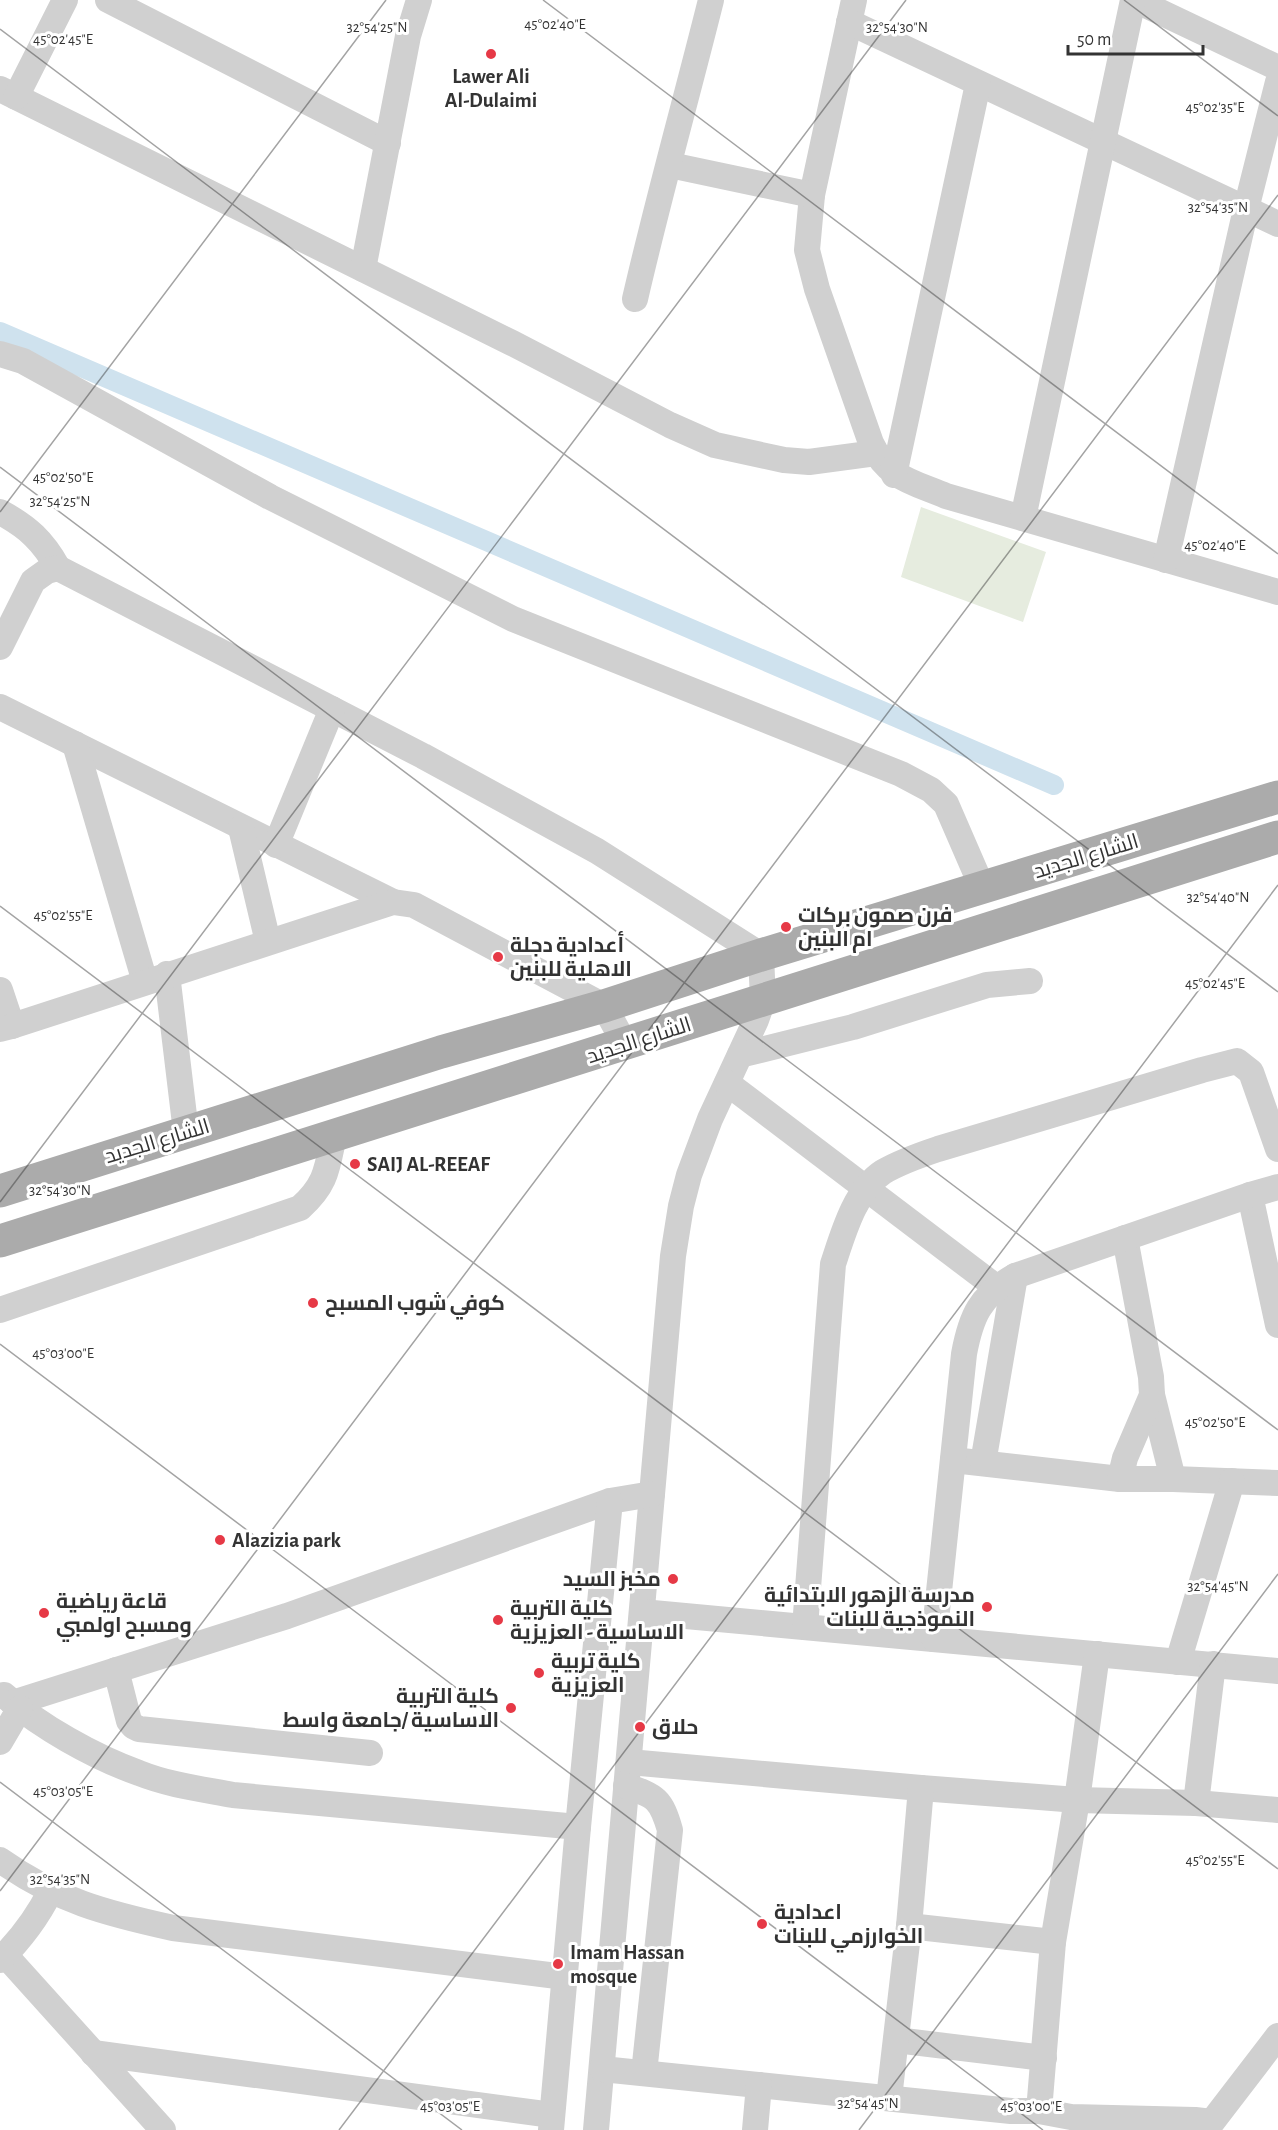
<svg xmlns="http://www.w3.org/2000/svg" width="1278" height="2130" viewBox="0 0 1278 2130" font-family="'Alegreya Sans',Cairo,sans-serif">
<rect width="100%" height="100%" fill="#fff"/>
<path fill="#e6ecdf" d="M921,507L1046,552L1023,622L901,577Z"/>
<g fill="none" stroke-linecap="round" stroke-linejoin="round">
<path stroke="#cfe2ee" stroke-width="20" d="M0,332L1054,785"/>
<g stroke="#d0d0d0" stroke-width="26">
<path d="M108,0L388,143"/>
<path d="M854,0L812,195L807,250L817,289L871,443C888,479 913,482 946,496L1278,592"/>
<path d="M1135,0L1278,68"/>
<path d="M849,22L1278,224"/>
<path d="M0,89L512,343L670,425L715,445L784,460L809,462L876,453"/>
<path d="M16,97L65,0"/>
<path d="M670,165L812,195"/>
<path d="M363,269L408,36L419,0"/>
<path d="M635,299C658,199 686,100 711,0"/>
<path d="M0,354L23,361L270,497L513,619L901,774L931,790L946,804L982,887"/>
<path d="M894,475L978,84"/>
<path d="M0,512C28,527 43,541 58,568"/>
<path d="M1023,518L1133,0"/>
<path d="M1166,560L1246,209L1278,82"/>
<path d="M0,647L33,581L47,571L58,568L423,756L597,851L761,955L763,1000L756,1020L710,1119L689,1175L681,1206L673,1256L596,2130"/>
<path d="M0,707L393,902"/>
<path d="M75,744L145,982"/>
<path d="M241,828L268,942"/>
<path d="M276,845L332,709"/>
<path d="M167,974L186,1132"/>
<path d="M0,990L12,1026L0,1029"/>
<path d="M12,1026L393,902L414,905L604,1006L625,1044"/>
<path d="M740,1055L853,1027L987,985L1030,981"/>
<path d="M727,1083L996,1287"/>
<path d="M1250,1195L1278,1325"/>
<path d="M0,1310L300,1208C327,1184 327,1168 334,1135"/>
<path d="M1152,1395L1173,1479"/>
<path d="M953,1460L1120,1479L1125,1458L1152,1395L1151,1377L1125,1238"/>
<path d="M983,1463L1015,1276"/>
<path d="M1120,1479H1173L1278,1483"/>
<path d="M642,1612L1278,1671"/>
<path d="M805,1627L833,1264C843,1234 855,1190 883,1172C900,1162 920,1155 938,1149L1202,1070L1237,1061L1251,1072L1278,1149"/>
<path d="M934,1639L964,1354C971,1316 980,1296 1015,1276L1250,1195L1278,1187"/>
<path d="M1178,1662L1232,1481"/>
<path d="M116,1670L129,1721L133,1726L139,1729L370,1753"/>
<path d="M4,1695C39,1726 94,1757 139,1773C169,1785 201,1789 233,1795L578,1827"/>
<path d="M13,1703L287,1616L610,1501L652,1494"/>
<path d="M0,1742L20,1708"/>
<path d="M629,1762L921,1788L1077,1800L1196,1803L1278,1810"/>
<path d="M626,1786C656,1796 661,1799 670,1830L644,2073"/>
<path d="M1196,1803L1213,1664"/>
<path d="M0,1860C58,1901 105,1913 173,1928L565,1977"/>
<path d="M909,1926L1053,1942"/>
<path d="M5,1955L163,2130"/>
<path d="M0,1960C21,1939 37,1918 50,1892"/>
<path d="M896,2040L1044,2058"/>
<path d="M93,2053L552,2115"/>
<path d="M602,2069L1011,2111H1039L1071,2117L1195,2120L1212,2122L1278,2036"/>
<path d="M889,2098L909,1926L921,1788"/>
<path d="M1039,2111L1053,1942L1077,1800L1097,1654"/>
<path d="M551,2130L578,1827L610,1501"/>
<path d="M755,2130L759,2085"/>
</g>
<g stroke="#ababab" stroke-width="33">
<path d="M0,1191L441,1052L604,1006L761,955L1278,797"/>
<path d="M0,1241L1278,837"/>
</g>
</g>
<path fill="none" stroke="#333" stroke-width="1.5" stroke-opacity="0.45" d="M543,0L1278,554M1124,0L1278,116M0,29L1278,992M0,467L1278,1430M0,512L386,0M0,906L1278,1869M0,1202L906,0M0,1344L1043,2130M0,1782L462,2130M0,1891L1278,195M339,2130L1278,885M859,2130L1278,1574"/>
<g fill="#e63946" stroke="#fff" stroke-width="2">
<circle cx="491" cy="54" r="6"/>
<circle cx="786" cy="927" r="6"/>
<circle cx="498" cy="957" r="6"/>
<circle cx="355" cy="1164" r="6"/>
<circle cx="313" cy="1303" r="6"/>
<circle cx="220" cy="1540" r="6"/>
<circle cx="673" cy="1579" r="6"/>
<circle cx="987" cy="1607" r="6"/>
<circle cx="44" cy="1613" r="6"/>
<circle cx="498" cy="1620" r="6"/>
<circle cx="539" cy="1673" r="6"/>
<circle cx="511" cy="1708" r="6"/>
<circle cx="640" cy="1727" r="6"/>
<circle cx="762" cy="1924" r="6"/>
<circle cx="558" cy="1964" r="6"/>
</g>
<g text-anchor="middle" stroke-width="6" stroke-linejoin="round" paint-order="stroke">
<g font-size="21" font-weight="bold" fill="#333" stroke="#fff" text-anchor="start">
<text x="491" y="83" text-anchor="middle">Lawer Ali<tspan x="491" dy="24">Al-Dulaimi</tspan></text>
<text x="798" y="922">فرن صمون بركات<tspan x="798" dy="24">ام البنين</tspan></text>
<text x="510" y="952">أعدادية دجلة<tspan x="510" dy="24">الاهلية للبنين</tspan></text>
<text x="367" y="1171">SAIJ AL-REEAF</text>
<text x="325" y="1310">كوفي شوب المسبح</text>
<text x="232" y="1547">Alazizia park</text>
<text x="661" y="1586" text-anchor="end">مخبز السيد</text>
<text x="975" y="1602" text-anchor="end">مدرسة الزهور الابتدائية<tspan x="975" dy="24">النموذجية للبنات</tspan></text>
<text x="56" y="1608">قاعة رياضية<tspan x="56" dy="24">ومسبح اولمبي</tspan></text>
<text x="510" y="1615">كلية التربية<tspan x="510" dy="24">الاساسية - العزيزية</tspan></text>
<text x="551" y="1668">كلية تربية<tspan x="551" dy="24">العزيزية</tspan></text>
<text x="499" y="1703" text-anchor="end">كلية التربية<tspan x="499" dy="24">الاساسية /جامعة واسط</tspan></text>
<text x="652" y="1734">حلاق</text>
<text x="774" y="1919">اعدادية<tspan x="774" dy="24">الخوارزمي للبنات</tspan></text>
<text x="570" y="1959">Imam Hassan<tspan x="570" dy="24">mosque</tspan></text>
</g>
<g font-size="21" fill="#333" stroke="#fff">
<text transform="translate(1086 856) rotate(-17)" y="7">الشارع الجديد</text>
<text transform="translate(639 1040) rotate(-18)" y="7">الشارع الجديد</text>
<text transform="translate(157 1141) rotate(-17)" y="7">الشارع الجديد</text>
</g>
</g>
<g font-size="15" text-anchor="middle" fill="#333" stroke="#fff" stroke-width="6" stroke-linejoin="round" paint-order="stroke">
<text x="555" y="29">45°02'40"E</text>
<text x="377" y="32">32°54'25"N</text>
<text x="897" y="32">32°54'30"N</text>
<text x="63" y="44">45°02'45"E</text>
<text x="1215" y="112">45°02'35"E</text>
<text x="1218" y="212">32°54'35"N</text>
<text x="63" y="482">45°02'50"E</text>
<text x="60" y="506">32°54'25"N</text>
<text x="1215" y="550">45°02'40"E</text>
<text x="1218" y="902">32°54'40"N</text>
<text x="63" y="920">45°02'55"E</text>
<text x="1215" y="988">45°02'45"E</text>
<text x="60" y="1195">32°54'30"N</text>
<text x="63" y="1358">45°03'00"E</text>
<text x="1215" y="1427">45°02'50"E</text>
<text x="1218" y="1591">32°54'45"N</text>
<text x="63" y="1796">45°03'05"E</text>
<text x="1215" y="1865">45°02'55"E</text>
<text x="60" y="1884">32°54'35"N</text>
<text x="868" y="2108">32°54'45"N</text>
<text x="450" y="2111">45°03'05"E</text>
<text x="1031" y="2111">45°03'00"E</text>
</g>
<path d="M1068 45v9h135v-9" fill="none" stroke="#333333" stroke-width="3"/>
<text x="1077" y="45" font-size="18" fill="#333333" stroke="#ffffff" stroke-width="4.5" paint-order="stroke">50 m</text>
</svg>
